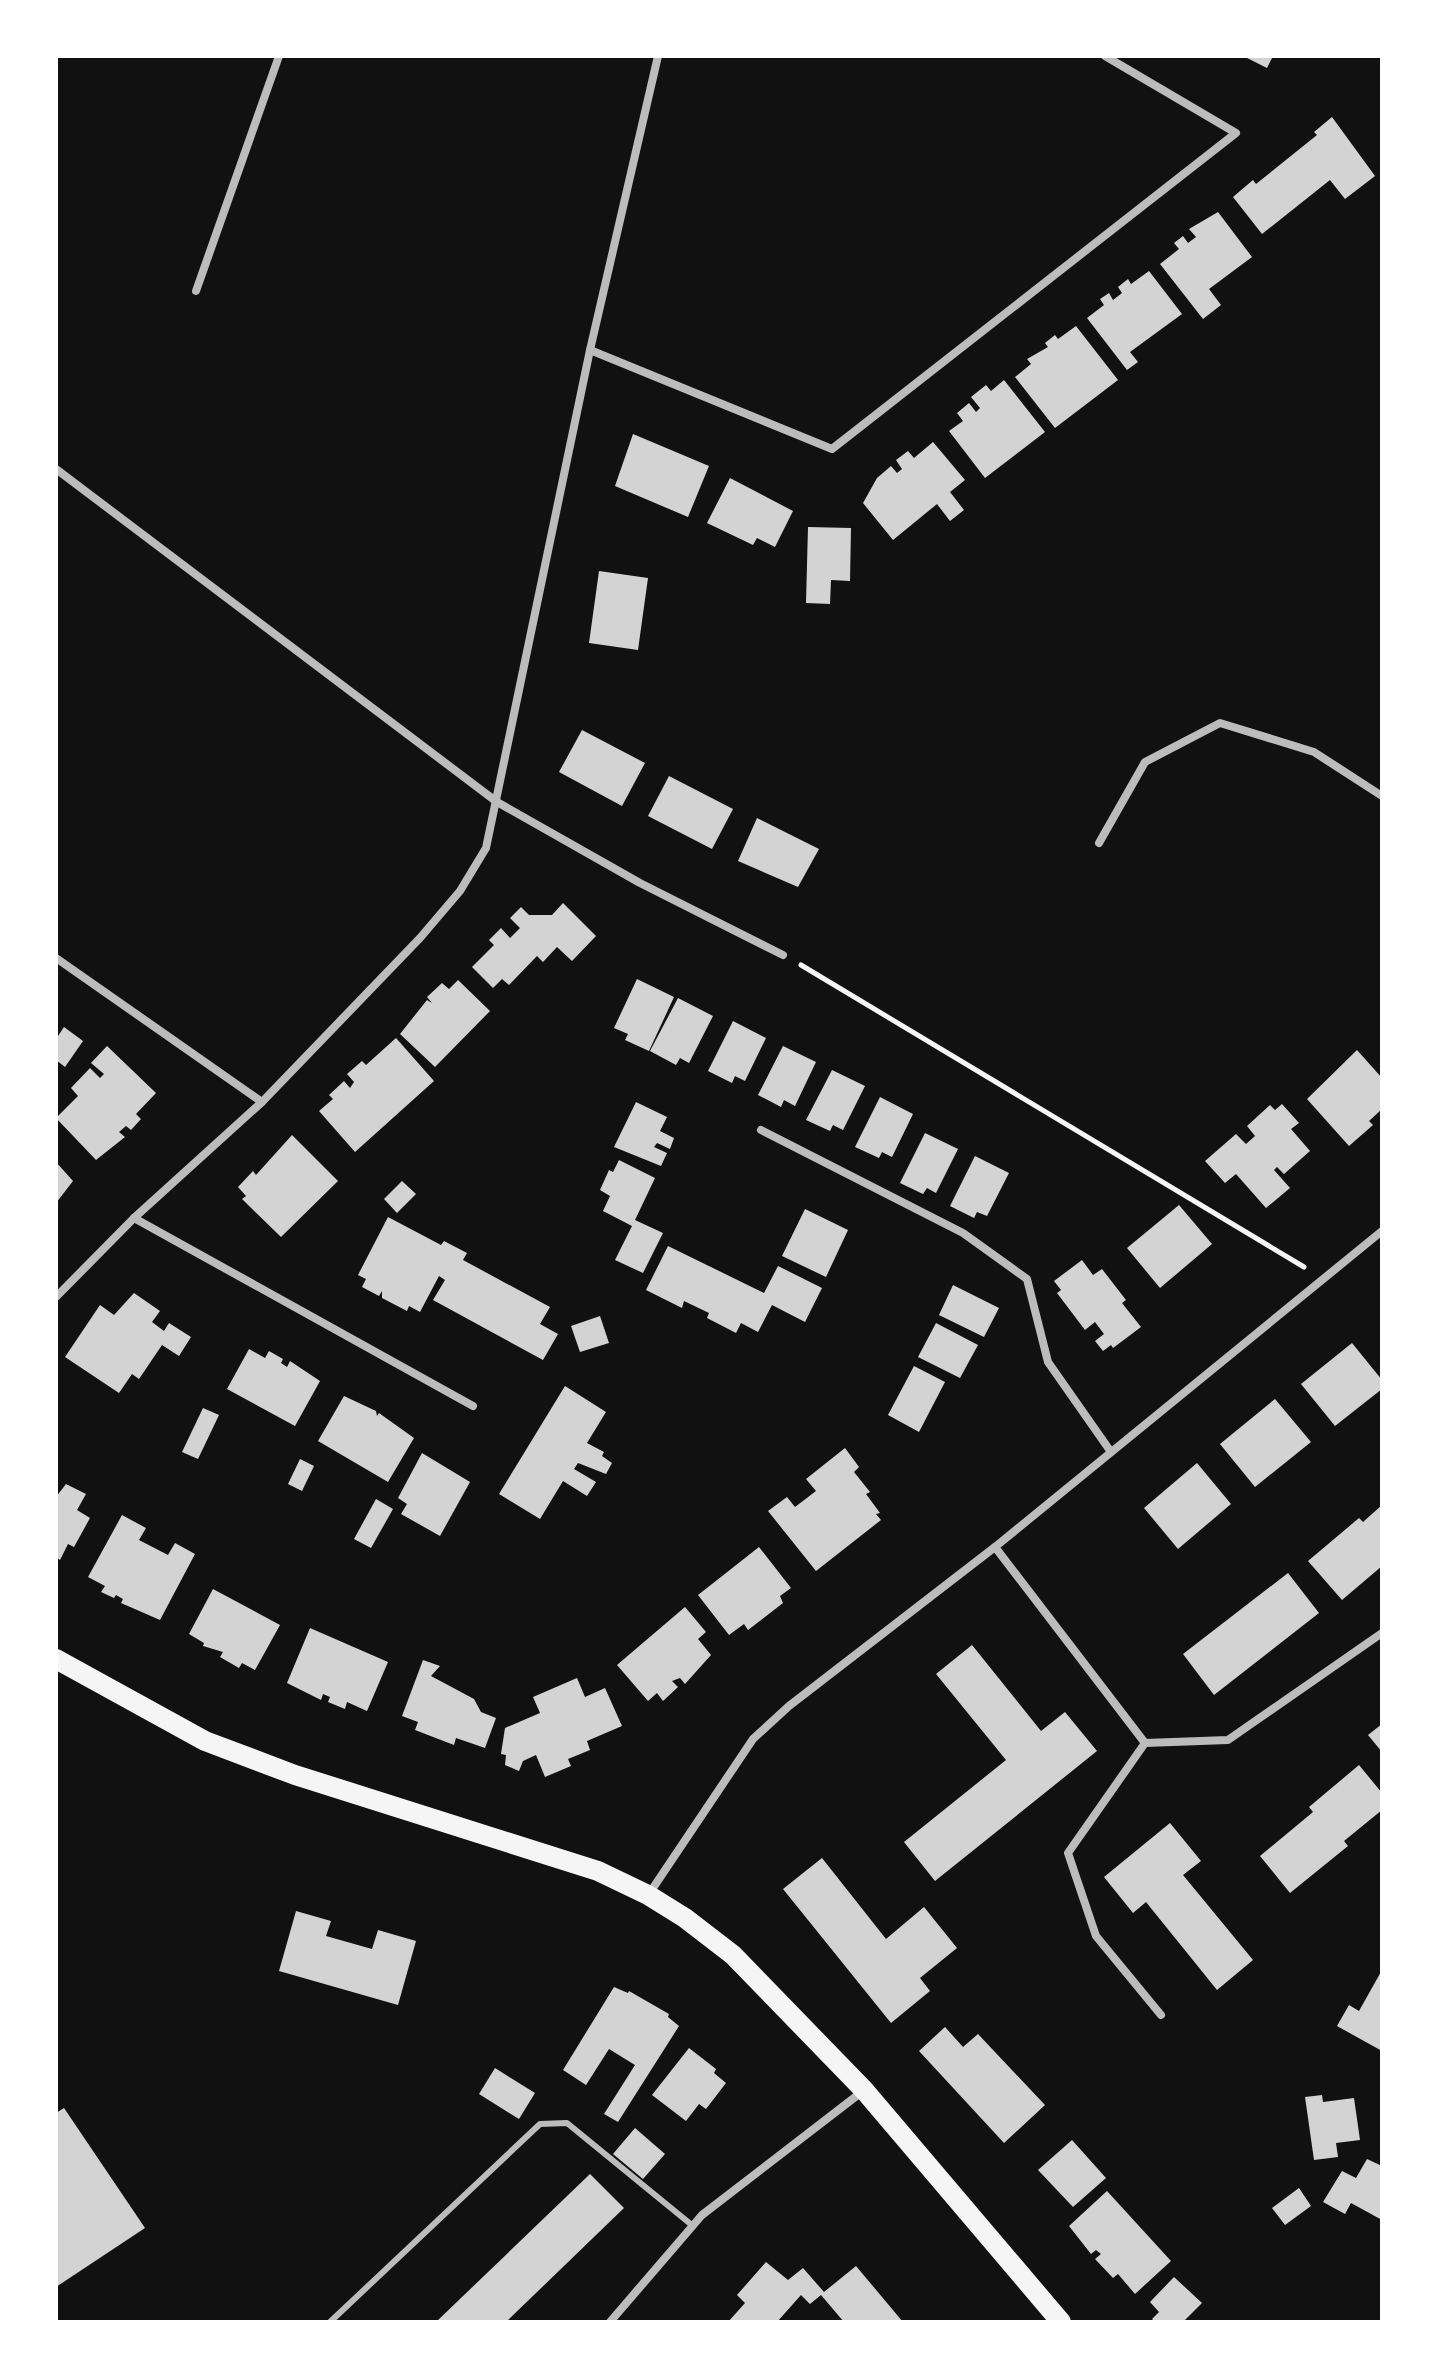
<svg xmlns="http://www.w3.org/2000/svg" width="1438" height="2378" viewBox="0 0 1438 2378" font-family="'Roboto Condensed',sans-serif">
<rect width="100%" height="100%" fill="#111"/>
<g fill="#d3d3d3">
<path d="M1243,56H1273L1267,68Z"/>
<path d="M1332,117L1375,176L1345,199L1330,180L1262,234L1233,197L1253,180L1256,184L1317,135L1314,132Z"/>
<path d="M1218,212L1252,257L1209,289L1221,305L1203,319L1160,264L1179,249L1174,243L1183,236L1188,243L1196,237L1189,229Z"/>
<path d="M1149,271L1182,314L1130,352L1138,362L1127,370L1087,318L1104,305L1100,299L1109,293L1113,300L1122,293L1118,287L1128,279L1131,284Z"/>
<path d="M1076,326L1118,380L1055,428L1015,377L1031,364L1027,359L1048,347L1045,343L1055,335L1058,339Z"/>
<path d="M1004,380L1045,432L985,478L949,431L963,421L957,413L969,403L976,412L980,408L971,397L986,385L991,391Z"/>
<path d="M633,434L709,466L688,517L615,486Z"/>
<path d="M933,442L965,480L950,492L964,510L950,521L937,504L893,540L863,503L877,478L891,466L897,473L902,469L896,460L908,451L914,458Z"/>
<path d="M730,478L793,511L775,547L757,538L753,545L707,523Z"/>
<path d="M808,527L851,528L850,581L831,580L830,604L806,603Z"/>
<path d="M599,571L648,578L638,650L589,643Z"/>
<path d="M582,730L645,763L622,806L559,772Z"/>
<path d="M669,776L733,809L712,849L648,816Z"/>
<path d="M757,818L819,849L798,887L738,861Z"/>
<path d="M563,903L596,936L572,961L557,947L543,962L537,956L509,985L502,979L493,988L472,967L494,945L489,940L501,928L510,938L520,928L510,918L521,907L529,915H552Z"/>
<path d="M637,979L674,997L649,1051L625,1040L628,1034L614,1028Z"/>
<path d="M458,980L490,1011L435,1067L400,1034L427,1000L432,1003L427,997L442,983L449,989Z"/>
<path d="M678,998L713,1016L689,1063L680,1058L676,1065L650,1051Z"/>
<path d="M733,1021L766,1038L745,1081L735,1076L732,1083L708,1071Z"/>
<path d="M64,1027L83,1041L65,1067L56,1060V1039Z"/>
<path d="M396,1038L434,1081L355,1152L319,1111L333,1099L329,1095L344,1081L350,1088L354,1082L347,1074L362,1061L366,1065Z"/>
<path d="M107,1046L156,1093L136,1114L141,1119L131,1130L126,1126L119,1132L125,1137L96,1160L56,1118L78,1096L71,1088L90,1068L100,1078L104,1074L91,1063Z"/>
<path d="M783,1046L816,1062L795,1106L784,1100L781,1107L758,1095Z"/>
<path d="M1357,1050L1382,1078V1109L1369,1121L1373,1125L1349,1146L1307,1099Z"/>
<path d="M832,1070L865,1086L843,1130L833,1125L830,1131L806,1120Z"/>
<path d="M880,1097L913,1114L892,1157L882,1152L879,1158L855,1147Z"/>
<path d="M636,1102L667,1117L660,1131L674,1138L670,1149L657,1143L654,1147L667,1153L661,1166L614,1147Z"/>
<path d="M1282,1104L1299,1123L1291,1129L1310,1151L1284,1174L1277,1167L1274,1170L1290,1188L1266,1208L1236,1174L1225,1183L1205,1161L1236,1134L1246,1144L1255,1136L1247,1126L1270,1105L1275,1110Z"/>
<path d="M925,1133L958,1149L936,1193L927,1188L923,1194L900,1183Z"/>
<path d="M292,1135L338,1181L281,1237L242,1199L246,1196L238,1187L253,1171L256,1175Z"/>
<path d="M975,1156L1009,1173L987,1216L977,1212L974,1218L950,1206Z"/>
<path d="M619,1160L655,1178L635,1220L663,1233L643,1273L615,1260L632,1226L603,1211L610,1196L600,1190L609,1170L613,1172Z"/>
<path d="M56,1162L73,1181L56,1203Z"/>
<path d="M402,1181L416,1194L397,1213L384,1199Z"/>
<path d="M1179,1205L1212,1244L1160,1288L1127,1248Z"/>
<path d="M805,1209L848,1230L826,1277L782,1256Z"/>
<path d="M388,1217L441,1245L444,1241L467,1253L463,1260L550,1307L540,1324L558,1334L543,1360L433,1300L445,1280L439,1276L420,1312L409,1306L407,1311L382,1298V1291L379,1296L362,1287L366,1279L358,1275Z"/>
<path d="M668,1246L764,1293L778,1266L822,1288L805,1322L772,1305L758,1332L741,1323L736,1333L707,1318L709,1313L684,1301L682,1308L646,1290Z"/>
<path d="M1082,1260L1093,1275L1102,1269L1126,1300L1122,1303L1141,1327L1113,1348L1111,1345L1103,1351L1095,1341L1104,1334L1095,1322L1085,1330L1057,1293L1061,1290L1054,1281Z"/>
<path d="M953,1285L999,1308L984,1337L939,1315Z"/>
<path d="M134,1293L160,1311L152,1322L164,1331L169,1323L191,1337L179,1356L162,1345L139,1379L132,1374L119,1393L65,1357L100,1305L114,1315Z"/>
<path d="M600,1316L609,1343L580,1352L571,1326Z"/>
<path d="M936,1323L978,1345L960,1378L918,1357Z"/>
<path d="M1352,1343L1382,1380V1389L1335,1426L1301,1384Z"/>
<path d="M249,1349L265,1358L269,1351L283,1359L281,1363L287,1367L290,1361L320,1381L295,1426L227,1389Z"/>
<path d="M914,1366L945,1382L919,1432L888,1415Z"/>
<path d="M565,1386L606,1412L587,1443L604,1452L602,1456L612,1463L606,1474L578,1463L574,1469L596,1482L587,1496L563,1481L540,1519L499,1494Z"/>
<path d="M344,1396L376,1411L377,1416L379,1413L414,1438L388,1482L318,1441Z"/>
<path d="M1275,1399L1311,1442L1255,1487L1220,1444Z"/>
<path d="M203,1408L219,1415L198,1459L182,1452Z"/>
<path d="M845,1448L859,1467L854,1472L870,1492L866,1494L880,1513L876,1514L881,1520L816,1571L768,1511L787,1497L795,1507L816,1491L806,1479Z"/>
<path d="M422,1453L470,1482L440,1536L401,1514L407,1504L398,1498Z"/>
<path d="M300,1459L314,1466L302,1491L288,1484Z"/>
<path d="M1197,1463L1231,1504L1178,1549L1144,1508Z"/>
<path d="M66,1484L86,1494L77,1510L90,1518L74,1547L68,1544L60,1560L56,1557V1497Z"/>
<path d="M376,1499L393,1509L371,1548L354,1539Z"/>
<path d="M1382,1505V1566L1342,1600L1308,1561L1359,1518L1363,1522Z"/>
<path d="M122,1515L146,1528L139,1540L168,1555L175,1543L195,1554L160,1620L121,1603L123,1599L116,1595L114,1598L101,1592L105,1586L88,1577Z"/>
<path d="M759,1547L791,1588L780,1596L783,1603L748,1630L744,1624L729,1635L698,1595Z"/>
<path d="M1288,1573L1319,1613L1214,1695L1183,1654Z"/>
<path d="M213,1589L280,1625L255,1670L242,1663L239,1668L220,1657L223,1652L203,1646L204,1643L189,1634Z"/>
<path d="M685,1607L706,1632L698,1639L711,1655L685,1684L680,1678L672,1681L678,1687L663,1701L657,1693L648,1701L617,1665Z"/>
<path d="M310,1628L388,1662L367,1711L347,1702L345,1709L328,1702L330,1697L323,1694L321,1700L287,1683Z"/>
<path d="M972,1645L1041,1731L1065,1712L1097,1751L935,1881L904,1842L1006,1760L936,1674Z"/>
<path d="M423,1660L440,1666L431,1676L474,1699L481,1712L496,1718L485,1748L456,1738L454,1745L415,1730L418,1722L402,1716Z"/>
<path d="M577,1678L585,1697L605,1688L622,1726L587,1741L590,1750L568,1759L571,1766L545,1777L536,1755L523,1761L519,1771L505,1765L506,1755L501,1754L505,1728L540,1713L533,1697Z"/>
<path d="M1382,1724V1752L1368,1735Z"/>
<path d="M1359,1765L1382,1793V1810L1344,1841L1348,1846L1290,1893L1260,1856L1313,1812L1309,1807Z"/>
<path d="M1170,1823L1201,1861L1183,1875L1253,1960L1217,1990L1146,1902L1133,1913L1104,1877Z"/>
<path d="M822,1858L886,1939L924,1907L957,1948L920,1978L930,1991L891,2023L783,1889Z"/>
<path d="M296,1911L331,1921L326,1936L372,1949L378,1930L416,1941L398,2005L279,1971Z"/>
<path d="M1382,1970V2051L1337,2026L1349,2005L1359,2011Z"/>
<path d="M614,1987L628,1993L629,1991L669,2014L668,2017L679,2026L618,2122L604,2114L635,2065L609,2049L586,2085L563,2070Z"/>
<path d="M945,2027L963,2047L978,2034L1045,2105L1004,2143L919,2051Z"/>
<path d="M689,2048L716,2069L714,2073L726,2083L706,2109L699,2104L686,2121L652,2095Z"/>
<path d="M495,2068L535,2093L519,2119L479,2094Z"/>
<path d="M1322,2095L1323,2102L1354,2098L1360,2140L1336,2143L1338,2157L1314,2160L1305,2097Z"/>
<path d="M64,2108L145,2228L56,2287V2113Z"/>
<path d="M635,2128L665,2154L643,2179L613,2154Z"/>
<path d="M1072,2140L1106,2178L1073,2207L1038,2170Z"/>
<path d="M1367,2159L1382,2166V2220L1351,2203L1345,2214L1323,2202L1342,2171L1356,2178Z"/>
<path d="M590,2174L624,2208L506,2322H436Z"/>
<path d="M1299,2188L1311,2206L1285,2225L1272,2208Z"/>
<path d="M1107,2191L1171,2261L1135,2294L1118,2274L1113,2278L1095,2259L1101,2254L1096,2250L1091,2254L1069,2226Z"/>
<path d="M766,2262L788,2280L803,2268L824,2292L856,2266L903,2322H844L821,2295L810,2304L801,2295L777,2322H728L745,2303L737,2295Z"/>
<path d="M1174,2277L1202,2303L1183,2322H1155L1152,2319L1159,2312L1150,2302Z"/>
</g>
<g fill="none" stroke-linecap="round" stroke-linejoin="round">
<path stroke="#f5f5f5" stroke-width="5" d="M801,965L1304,1267"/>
<path stroke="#bcbcbc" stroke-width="6" d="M330,2322L540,2124L567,2123L693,2226"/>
<g stroke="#bcbcbc" stroke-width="8">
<path d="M196,291L279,56"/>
<path d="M590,350L832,449L1236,133L1105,56"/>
<path d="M56,469L497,802L640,883L783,955"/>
<path d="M1099,843L1145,762L1220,723L1314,752L1382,796"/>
<path d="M56,958L262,1102"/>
<path d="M761,1130L963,1233L1027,1279L1048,1362L1111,1452"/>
<path d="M134,1218L473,1406"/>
<path d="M56,1297L134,1218L262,1102L420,938L460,891L486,848L590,350L658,56"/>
<path d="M995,1547L1145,1743"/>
<path d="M649,1894L753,1739L789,1706L995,1547L1382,1231"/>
<path d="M1161,2015L1096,1936L1068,1853L1145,1743L1228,1740L1382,1633"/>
<path d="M610,2322L702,2215L863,2091"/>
</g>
<path stroke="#f5f5f5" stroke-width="20" d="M56,1659L205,1741L295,1775L598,1871L648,1895L685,1918L733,1955L864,2090L1061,2322"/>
</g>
<rect width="1438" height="2378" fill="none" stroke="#ffffff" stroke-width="116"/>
</svg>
